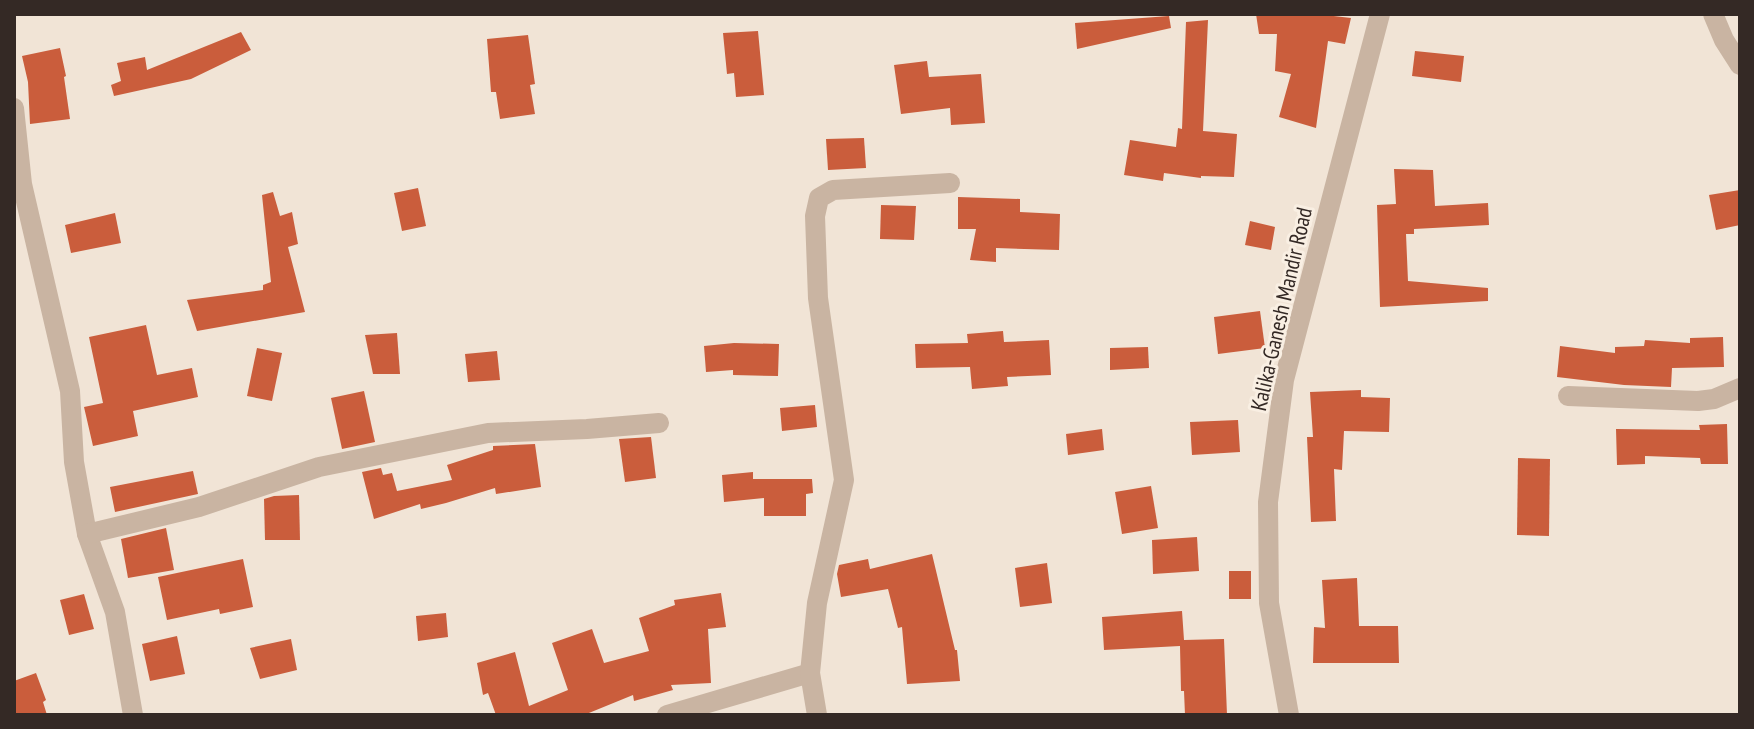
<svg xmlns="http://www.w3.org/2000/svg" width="1754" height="729" viewBox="0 0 1754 729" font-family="'PT Sans Narrow',sans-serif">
<rect width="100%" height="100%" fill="#f1e4d6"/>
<g fill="#ca5d3c">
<path d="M1256,14L1325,15L1351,18L1345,44L1328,41L1316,128L1279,117L1291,74L1275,71L1277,34H1259Z"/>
<path d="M1169,16L1171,28L1077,49L1075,23Z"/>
<path d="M1208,20L1203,131L1237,134L1234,177L1201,176V178L1164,173L1163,181L1124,175L1130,140L1176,147L1178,128L1182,129L1186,22Z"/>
<path d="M758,31L764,95L736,97L734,73L727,74L723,33Z"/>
<path d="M241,32L251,50L191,79L114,96L111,85L121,81L117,63L145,57L147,70Z"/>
<path d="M528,35L535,84L530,85L535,114L500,119L496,92H491L487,39Z"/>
<path d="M60,48L66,76L64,77L70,119L30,124L28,82L22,56Z"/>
<path d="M1415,51L1464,56L1461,82L1412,76Z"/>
<path d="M927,61L929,77L981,74L985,123L951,125L950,108L901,114L894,65Z"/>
<path d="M864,138L866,168L828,170L826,139Z"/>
<path d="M1394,169L1433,170L1435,206L1488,203L1489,225L1414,229V234H1406L1408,281L1488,288V301L1380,307L1377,205L1396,204Z"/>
<path d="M418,188L426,226L402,231L394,193Z"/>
<path d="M1740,190V225L1716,230L1709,195Z"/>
<path d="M273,192L280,216L292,212L298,244L288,247L305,312L197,331L187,300L263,290V285L271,282L262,195Z"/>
<path d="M958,197L1020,199V212L1060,214L1059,250L996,248V262L970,260L976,229H958Z"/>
<path d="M881,205L916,206L914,240L880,239Z"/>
<path d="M115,213L121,243L71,253L65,225Z"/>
<path d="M1250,221L1275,227L1271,250L1245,245Z"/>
<path d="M1260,311L1265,348L1218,354L1214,317Z"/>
<path d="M146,325L157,375L192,368L198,397L133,411L138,436L93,446L84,407L103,403L89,337Z"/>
<path d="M1003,331L1004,342L1049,340L1051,375L1007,377L1008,386L972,389L970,367L916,368L915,344L968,343L967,334Z"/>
<path d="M397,333L400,374H373L365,335Z"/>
<path d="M1723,337L1724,367L1672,368L1671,387L1624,385L1557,377L1560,346L1615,353V347L1644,346L1645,340L1690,343V338Z"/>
<path d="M734,343L779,344L778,376L733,375V370L706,372L704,346Z"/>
<path d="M1148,347L1149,368L1110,370V348Z"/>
<path d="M257,348L282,353L272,401L247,396Z"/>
<path d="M497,351L500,380L468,382L465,354Z"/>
<path d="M1361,390V397L1390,398L1389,432L1344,431L1342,470L1334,469L1336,521L1311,522L1307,437H1313L1310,392Z"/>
<path d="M364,391L375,442L342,449L331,398Z"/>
<path d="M815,405L817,427L782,431L780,408Z"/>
<path d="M1238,420L1240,452L1192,455L1190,422Z"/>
<path d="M1727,424L1728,464H1701L1700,458L1645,456V464L1617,465L1616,429L1700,430L1699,425Z"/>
<path d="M1102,429L1104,450L1068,455L1066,434Z"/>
<path d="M651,437L656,478L625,482L619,439Z"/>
<path d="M535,444L541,487L496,494L495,488L446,503L421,509L420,504L374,519L362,472L381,468L383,475L392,473L397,491L452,480L447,465L493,450V446Z"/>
<path d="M1518,458L1550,459L1549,536L1517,535Z"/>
<path d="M193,471L198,494L115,512L110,487Z"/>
<path d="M753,472V479H812L813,493L806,494V516H764V498L724,502L722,475Z"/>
<path d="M1151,486L1158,528L1122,534L1115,492Z"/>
<path d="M299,495L300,540H265L264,499L274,496Z"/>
<path d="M166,528L174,570L128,578L121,539Z"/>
<path d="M1197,537L1199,571L1153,574L1152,540Z"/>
<path d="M932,554L955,650H957L960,681L907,684L902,627L898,628L888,589L841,597L837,574L839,565L868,559L870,569Z"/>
<path d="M243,559L253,607L220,614L219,609L167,620L158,577Z"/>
<path d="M1047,563L1052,603L1020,607L1015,568Z"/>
<rect x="1229" y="571" width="22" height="28"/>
<path d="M1357,578L1359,626H1398L1399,663H1313L1314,627L1325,628L1322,580Z"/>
<path d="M721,593L726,627L708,629L711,683L671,685L673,690L634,701L633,695L584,715H496L488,693L483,695L477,663L515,652L529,706L568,690L552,643L592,629L604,663L649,651L639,618L675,605L674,600Z"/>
<path d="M84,594L94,629L69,635L60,600Z"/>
<path d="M1182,611L1184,640L1224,639L1227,715H1185L1184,691H1181L1180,646L1104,650L1102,617Z"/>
<path d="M446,613L448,637L418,641L416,616Z"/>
<path d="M177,636L185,674L150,681L142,644Z"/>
<path d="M291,639L297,670L260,679L250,648Z"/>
<path d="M36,673L46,700L43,702L47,715H14V681Z"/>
</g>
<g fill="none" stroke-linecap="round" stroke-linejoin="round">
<g stroke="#c9b4a2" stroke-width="20">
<path d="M1713,14L1724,40L1740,65"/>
<path d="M14,108L22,184L70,391L74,462L87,534L115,612L133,715"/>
<path d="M1568,396L1698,401L1714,399L1740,388"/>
<path d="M87,534L199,507L319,467L488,433L587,429L659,423"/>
<path d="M667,715L810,673"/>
<path d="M817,715L810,673L817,603L844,480L818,298L815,216L819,198L833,190L950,183"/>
<path d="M1289,715L1269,603L1268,502L1284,380L1380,14"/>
</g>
</g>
<g text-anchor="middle" stroke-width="6" stroke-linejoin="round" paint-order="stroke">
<g font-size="22" fill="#342925" stroke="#f9efe3">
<text transform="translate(1281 309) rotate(-77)" y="8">Kalika-Ganesh Mandir Road</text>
</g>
</g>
<rect width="1754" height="729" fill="none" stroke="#342925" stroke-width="32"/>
</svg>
